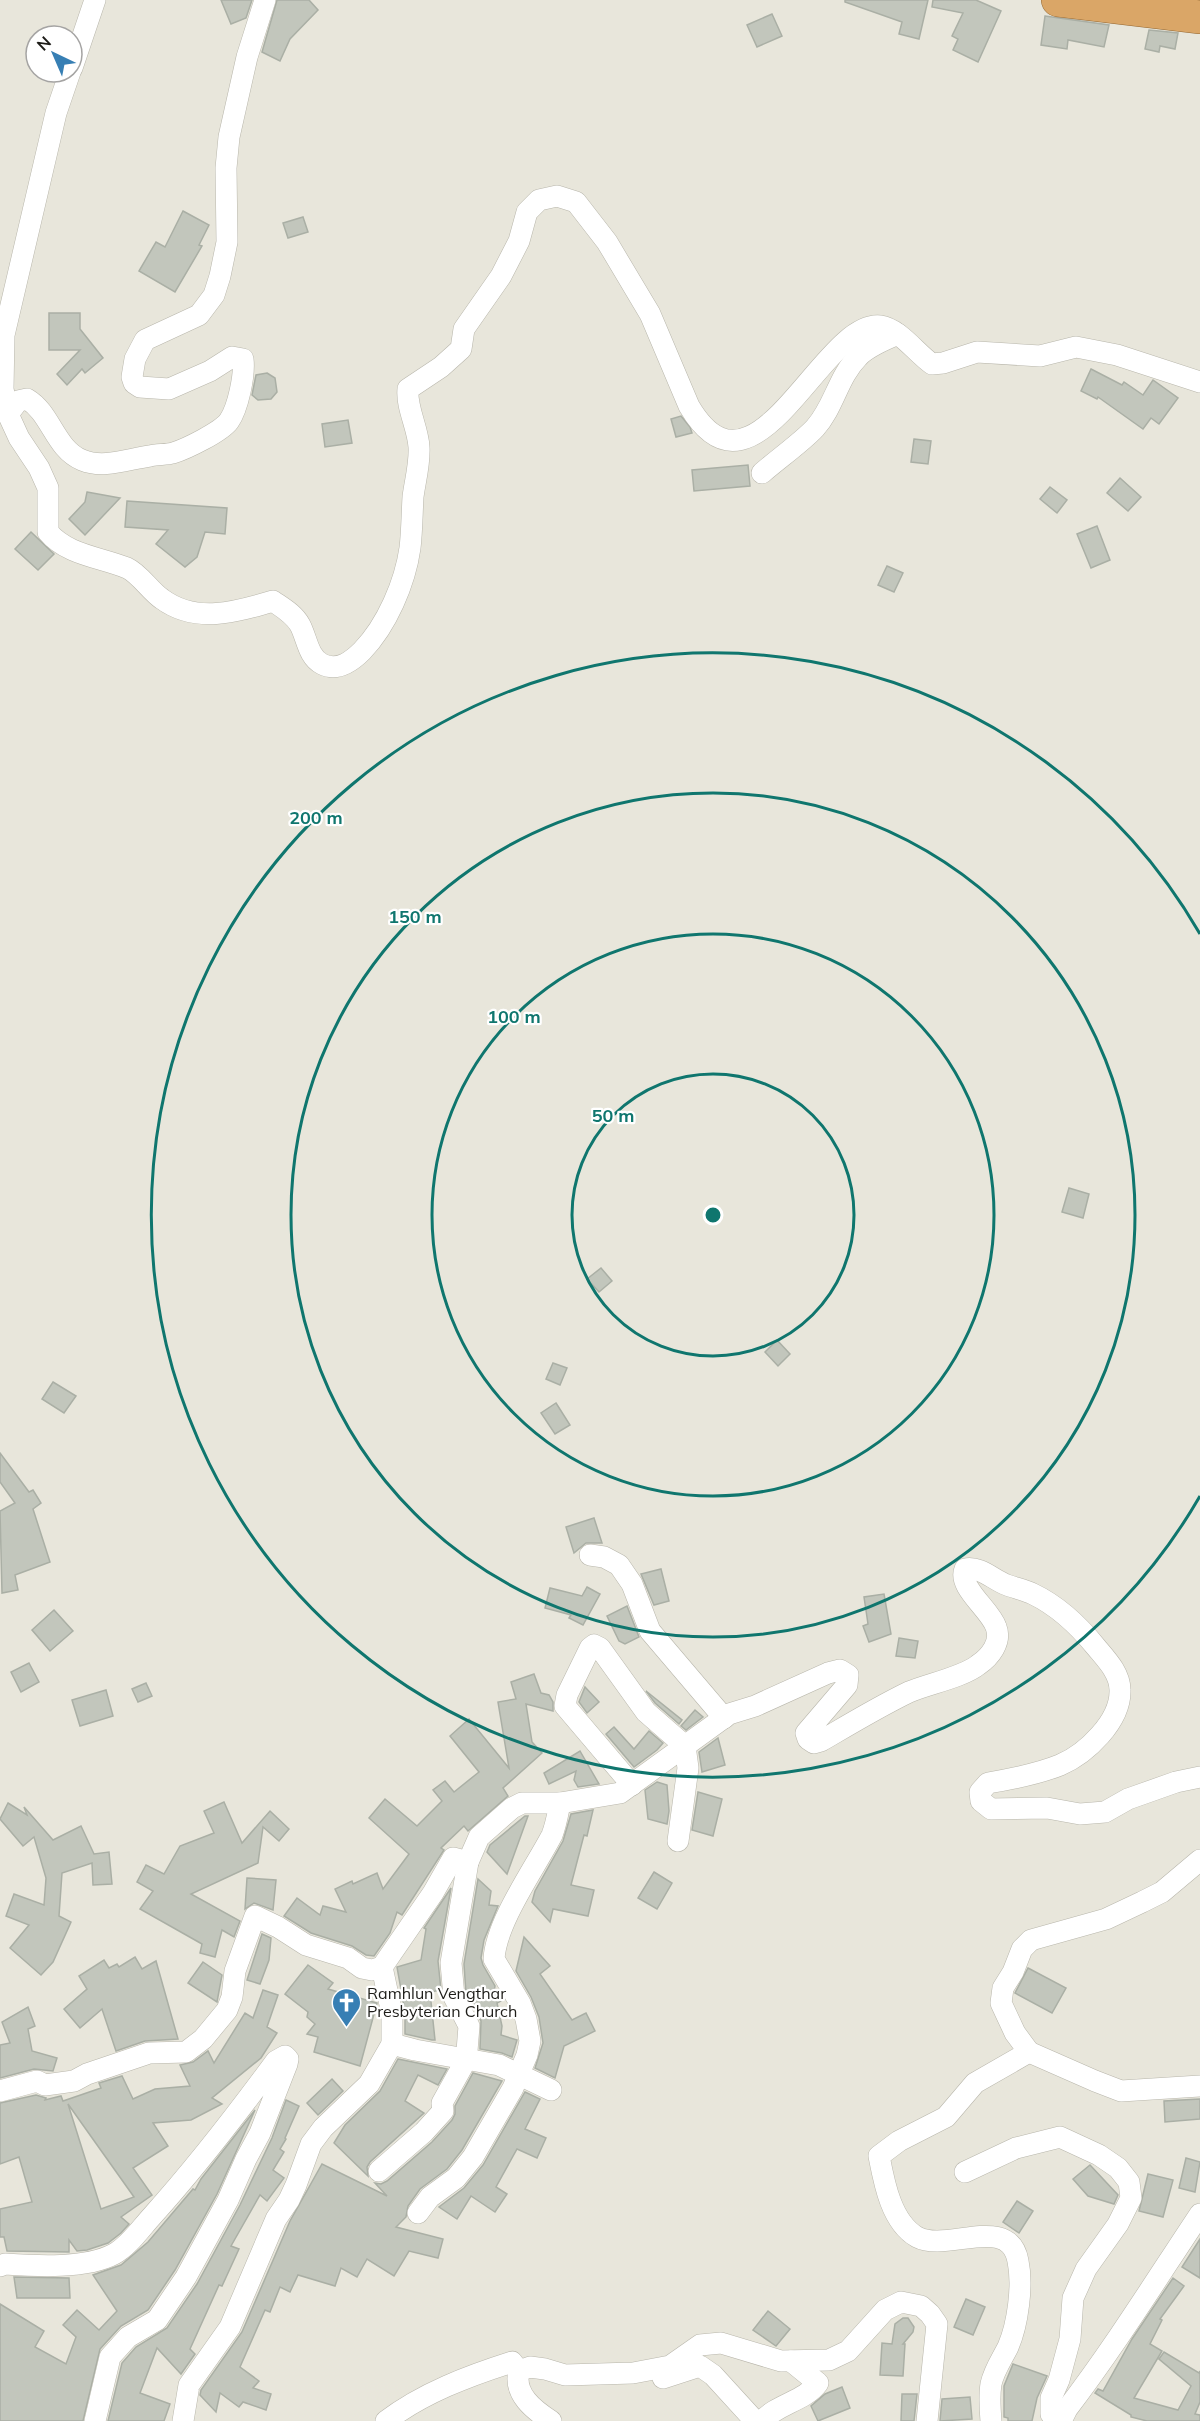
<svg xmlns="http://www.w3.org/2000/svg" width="1200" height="2421" viewBox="0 0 1200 2421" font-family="Mulish,sans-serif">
<rect width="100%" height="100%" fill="#e8e6db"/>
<g fill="#c2c6bc" stroke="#aaafa5" stroke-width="1.5" fill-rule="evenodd">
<path d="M221,0H252L246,18L231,24Z"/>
<path d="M277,0H309L318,10L290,39L280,61L262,52Z"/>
<path d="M845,0H928L919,39L899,34L902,22L845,2Z"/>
<path d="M933,0H976L1001,11L978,62L953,50L958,39L952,36L963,13L932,7Z"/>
<path d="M772,14L782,36L757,47L747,25Z"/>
<path d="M1045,16L1109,25L1104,47L1068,40L1067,49L1041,45Z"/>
<path d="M1149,30L1178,33L1175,49L1160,46L1159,52L1145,49Z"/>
<path d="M183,211L209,225L199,245L202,246L175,292L139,271L156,242L165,247Z"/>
<path d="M303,217L308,232L288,238L283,223Z"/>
<path d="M49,313H80V329L103,358L85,373L82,369L67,385L57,374L80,350H49Z"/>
<path d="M1091,369L1122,385L1124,382L1143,395L1153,380L1178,398L1159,424L1151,418L1143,429L1098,397L1097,399L1081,391Z"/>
<path d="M267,373L275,378L277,392L271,399L258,400L252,395L256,375Z"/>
<path d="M681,416L690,427L692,433L676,437L671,419Z"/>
<path d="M348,420L352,443L325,447L322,424Z"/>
<path d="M914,439L931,441L928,464L911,462Z"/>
<path d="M748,465L750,486L694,491L692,470Z"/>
<path d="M1120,478L1141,497L1128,511L1107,493Z"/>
<path d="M1050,487L1067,500L1057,513L1040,499Z"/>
<path d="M87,492L120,498L85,535L69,519L85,502Z"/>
<path d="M127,501L227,508L225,534L205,532L197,557L185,567L156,544L168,530L125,527Z"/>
<path d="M1097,526L1110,560L1091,568L1077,534Z"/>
<path d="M31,532L54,554L38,570L15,549Z"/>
<path d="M887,566L903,573L894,592L878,585Z"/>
<path d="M1069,1188L1089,1194L1083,1218L1062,1212Z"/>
<path d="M601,1268L612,1281L599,1292L587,1279Z"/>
<path d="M777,1340L790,1354L778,1366L765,1352Z"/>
<path d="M553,1363L567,1368L560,1385L546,1379Z"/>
<path d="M53,1382L76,1396L64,1413L42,1399Z"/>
<path d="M556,1403L570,1425L555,1434L541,1413Z"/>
<path d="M0,1453L29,1492L33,1490L41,1503L33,1509L50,1562L15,1575L18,1590L2,1593L0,1511L15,1503L0,1482Z"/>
<path d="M594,1518L602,1543H586L574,1553L566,1527Z"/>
<path d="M661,1569L669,1601L654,1605L641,1574Z"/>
<path d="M587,1587L600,1594L583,1625L569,1618L571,1615L545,1608L550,1588L582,1596Z"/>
<path d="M884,1594L891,1634L869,1642L863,1626L868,1624L864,1597Z"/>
<path d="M627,1606L639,1637L625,1644L619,1641L607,1616Z"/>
<path d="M54,1610L73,1631L50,1651L32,1630Z"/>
<path d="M899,1638L918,1641L915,1658L896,1656Z"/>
<path d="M29,1663L39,1682L21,1692L11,1672Z"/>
<path d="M534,1674L541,1693L549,1695L553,1702V1711L526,1704L532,1742L542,1753L503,1788L508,1796L468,1831L464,1826L441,1848L444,1850L402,1915L397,1912L390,1933L374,1956L366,1955L352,1946L311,1933L284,1916L297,1898L320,1915L323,1906L346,1912L335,1889L352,1881L353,1884L377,1873L383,1889L409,1854L369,1818L385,1799L417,1826L442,1801L433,1790L445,1781L454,1792L479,1772L450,1736L469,1719L509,1768L498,1702L516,1699L511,1682Z"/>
<path d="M146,1683L152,1696L138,1702L132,1689Z"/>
<path d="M585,1687L599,1702L587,1713L579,1702Z"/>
<path d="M106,1690L113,1716L80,1726L72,1700Z"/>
<path d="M646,1691L682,1720L679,1724L655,1703Z"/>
<path d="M695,1710L703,1717L686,1730L681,1726Z"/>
<path d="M614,1727L634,1749L649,1731L663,1743L657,1750L634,1767L606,1734Z"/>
<path d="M718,1738L725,1765L702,1772L699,1752Z"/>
<path d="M580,1751L599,1784L578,1787L574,1780L576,1771L549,1784L544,1773Z"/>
<path d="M657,1782L667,1785L669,1811L667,1824L648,1819L645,1790Z"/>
<path d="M698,1792L722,1799L713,1836L692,1830Z"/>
<path d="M224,1802L242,1843L270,1811L289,1829L279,1841L263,1827L258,1863L191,1894L240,1921L234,1937L222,1930L215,1957L200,1953L202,1944L140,1909L153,1891L137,1882L146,1865L164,1874L180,1846L214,1833L204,1811Z"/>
<path d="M8,1803L27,1815L24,1807L53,1840L81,1826L94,1854L109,1852L112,1884L93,1885L92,1863L62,1873L59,1916L71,1922L53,1962L41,1975L10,1948L29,1925L6,1916L14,1894L44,1905L46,1878L34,1837L23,1846L0,1819Z"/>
<path d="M593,1810L587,1836L584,1835L571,1885L594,1890L588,1916L553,1909L550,1922L532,1902L535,1891L563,1841L571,1814Z"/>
<path d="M525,1816H528L507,1874L487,1852L490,1845Z"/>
<path d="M654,1872L672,1883L657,1909L638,1898Z"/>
<path d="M247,1878L276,1880L273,1910L254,1903L245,1909Z"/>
<path d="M478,1879L491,1891L489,1905L498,1906L484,1940L481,1958L483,1965L495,1986L494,1992H499L503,2000L497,2003L502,2026L501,2035L517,2040L512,2057L502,2053L480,2049L481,2021L466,1993L464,1964Z"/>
<path d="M451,1888L438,1961L441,1990L430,1992L435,2040H432L405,2034V2012L397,1967L421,1960L426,1929L424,1928Z"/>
<path d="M262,1934L271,1938L269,1960L260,1984L247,1980Z"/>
<path d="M524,1937L550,1966L540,1974L572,2020L586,2013L595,2031L564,2046L555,2078L535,2068L543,2043L539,2017L531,1997L516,1971Z"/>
<path d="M135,1957L142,1969L156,1961L178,2039L145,2041L116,2051L102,2009L80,2028L64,2009L87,1989L79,1976L104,1960L109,1968L117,1964L119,1967Z"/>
<path d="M203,1962L222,1975L217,2002L188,1983Z"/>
<path d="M308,1965L333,1983L328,1989L377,2003L360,2066L314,2052L318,2037L307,2034L315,2024L307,2017L308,2012L285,1994Z"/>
<path d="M1028,1968L1066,1988L1052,2013L1015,1993Z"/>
<path d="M263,1990L278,1995L267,2027L277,2033L261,2058L212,2098L222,2104L191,2120L153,2123L168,2146L133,2168L152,2195L121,2217L129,2224L121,2233L108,2243L87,2250L77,2251L69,2240V2252L7,2251L4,2237H0V2209L32,2202L19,2157L0,2164V2103L36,2095L46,2098L45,2100L61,2096L63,2101L101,2088L99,2083L122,2076L133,2099L155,2089L190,2086L180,2065L193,2062L208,2051L214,2063L245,2013L253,2018ZM68,2104L134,2197L101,2209Z"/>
<path d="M28,2007L35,2026L28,2029L32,2051L57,2058L53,2071L34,2069L0,2078V2045L10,2043L2,2022Z"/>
<path d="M398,2059L447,2069L438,2085L418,2075L405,2101L424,2113L370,2162L367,2167L368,2176L334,2143L345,2125L380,2091Z"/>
<path d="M473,2073L502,2081L462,2150L447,2169L420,2189L408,2206L406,2217L396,2227L443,2239L438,2258L409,2251L394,2276L367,2259L357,2277L341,2268L335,2286L298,2275L290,2292L280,2287L270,2312L265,2310L240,2367L259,2381L253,2388L271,2394L266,2410L243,2402L239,2407L220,2393L216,2412L200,2395L201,2390L242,2332L290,2221L322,2164L387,2196L375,2183L381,2184L387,2181L432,2142L452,2120L455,2114V2106Z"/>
<path d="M332,2079L343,2091L318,2115L307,2103Z"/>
<path d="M525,2092L540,2099L525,2129L546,2138L537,2158L517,2149L496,2187L507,2194L495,2212L471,2196L457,2219L439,2207L464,2188L483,2165Z"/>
<path d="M1200,2099V2119L1165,2122L1164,2101Z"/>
<path d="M286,2100L299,2106L285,2138L286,2139L280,2149L284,2152L273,2170L284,2178L267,2201L260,2195L231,2246L239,2249L222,2286L219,2285L190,2349L195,2354L181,2374L157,2348L140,2393L170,2404L164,2421H108L122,2363L136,2347L167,2328L197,2284L240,2205L272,2138Z"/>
<path d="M255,2110L217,2194L175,2270L148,2310L121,2326L100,2349L83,2421H0V2304L44,2331L35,2347L66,2364L76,2337L63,2325L77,2310L99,2330L117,2311L93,2275L121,2265L148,2242L193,2189L195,2190L201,2179Z"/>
<path d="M1186,2158L1200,2162L1195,2192L1179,2188Z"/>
<path d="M1090,2165L1118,2195L1114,2204L1088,2196L1073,2179Z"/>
<path d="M1148,2174L1173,2180L1163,2217L1139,2211Z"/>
<path d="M1017,2201L1033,2211L1019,2233L1003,2222Z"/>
<path d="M1200,2239V2278L1182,2267Z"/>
<path d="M14,2277L69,2278L70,2298H17Z"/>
<path d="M1173,2278L1184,2286L1160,2319L1162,2320L1150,2344L1162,2351L1134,2398L1178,2410L1191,2386L1159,2359L1164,2352L1199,2373L1200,2371V2402L1195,2414L1200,2415V2421H1147L1131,2417V2415L1095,2393L1098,2389L1103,2391L1132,2339Z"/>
<path d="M966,2299L985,2307L973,2335L954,2327Z"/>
<path d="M768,2311L790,2329L776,2346L753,2330Z"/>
<path d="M903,2318H908L914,2327L913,2332L903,2344H905L903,2376L880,2375L882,2343L892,2344L895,2324Z"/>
<path d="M1013,2364L1047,2376L1037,2398L1032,2421H1008V2418L1004,2417V2386Z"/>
<path d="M842,2387L850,2408L818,2421L811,2406L825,2394Z"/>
<path d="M902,2394H917L914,2421H901Z"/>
<path d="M970,2397L972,2419L940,2421L942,2399Z"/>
</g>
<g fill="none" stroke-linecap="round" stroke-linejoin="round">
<defs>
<g id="minor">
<path d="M72,68L95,0"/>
<path d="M70,72L56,113L4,335L3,389L8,414L19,438L39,468L48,488V532C67,555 100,557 127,568C140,574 150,591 162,599C196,624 236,612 273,601C283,608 294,614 300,625C307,638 308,657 322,664C338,672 352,661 362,651C387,625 405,583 410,548C412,531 412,514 413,497C415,481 420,464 419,447C418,428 406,407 408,389L441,367L461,349L464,329L501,276L519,241L527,212L539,200L557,196L576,202L607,242L650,314L689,406C755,518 822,320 880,326C900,329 916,353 932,364L943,363L977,352L1040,356L1076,347L1117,355L1200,382"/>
<path d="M8,414L18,401L27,399C51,413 55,449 82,460C103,469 128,459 150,456C157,454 166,455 173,453C186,449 221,432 229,421C238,408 245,375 243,359L232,357L210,371L169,389L140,387L134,383L132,377L135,359L145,340L199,315L214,295L220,276L227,242L226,168L229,137L247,57L265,0"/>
<path d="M762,473C778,459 802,442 815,428C834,407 838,377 858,357C868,346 885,340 898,334"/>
<path d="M590,1555L604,1557L619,1565L632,1584L650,1631L724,1718"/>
<path d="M632,1785L565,1706L567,1695L590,1648L594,1645L600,1648L646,1712L685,1746L688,1768L678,1841"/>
<path d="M1200,1860L1162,1892L1142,1902L1106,1919L1031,1940L1022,1949L1013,1972L1003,1988L1001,2003L1015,2033L1029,2052L1095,2081L1121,2091L1200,2086"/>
<path d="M392,2044L415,2050L499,2065L551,2090"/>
<path d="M0,2091L37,2081L45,2085L74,2081L87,2074L149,2053L186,2052L203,2039L227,2010L232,1997L235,1971L255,1916L278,1927L306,1945L348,1958L362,1968L372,1970L382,1967"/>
<path d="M379,2171L424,2132L443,2111L442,2103L466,2060L467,2051L469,2026L454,1997L451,1963L468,1862"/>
<path d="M965,2172L1016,2148L1060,2137L1099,2155L1118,2168L1129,2182L1131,2198L1118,2224L1086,2269L1073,2298L1070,2339L1059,2380L1051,2398V2414L1059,2421"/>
<path d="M418,2213L430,2197L456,2178L473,2157L513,2088L527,2055L530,2041L526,2019L520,2003L494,1959C496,1922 535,1868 552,1835C556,1825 558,1813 560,1803"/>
<path d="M0,2266L5,2264C36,2266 86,2269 114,2254C129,2246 141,2228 153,2215C197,2166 237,2114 276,2061L285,2056L288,2059L287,2064L260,2133L246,2159L228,2200L186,2277L157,2320L128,2337L110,2357L95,2421"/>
<path d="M663,2378L700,2366L713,2375L755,2421"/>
<path d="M183,2421L189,2385L230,2327L276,2219L289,2200L296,2185L311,2144L323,2128L369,2084L392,2044V2014L382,1967L433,1893L453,1858L468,1862L479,1837L512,1808L522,1803H560L620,1793L729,1714L755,1706L828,1673L840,1670L848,1675L847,1685L806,1733L808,1739L814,1743L821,1741C850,1724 878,1707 909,1692C928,1684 963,1677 978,1665C990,1657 1002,1642 996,1627C990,1609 957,1587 965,1569C981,1566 993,1580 1007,1585C1015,1588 1025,1590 1033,1594C1058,1606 1079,1626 1096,1647C1106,1659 1120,1673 1120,1690C1121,1721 1086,1754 1060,1765C1038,1774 1012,1779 988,1783L980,1792L981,1801L991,1809L1047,1808L1080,1814L1105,1812L1128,1799L1176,1782L1200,1777"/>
<path d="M386,2421C423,2393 468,2376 512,2362L519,2371"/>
<path d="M551,2421C534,2410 513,2394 519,2371L530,2367L545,2369L565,2375L633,2373L670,2366L700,2345L721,2343L781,2361L829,2360L848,2351L885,2310L901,2302L921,2306L930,2314L937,2324L927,2421"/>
<path d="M762,2421C777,2404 805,2401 818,2383L791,2361"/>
<path d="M991,2421C990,2409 989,2396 991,2384C994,2370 1002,2359 1008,2347C1018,2324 1023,2285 1018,2261C1009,2213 947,2253 917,2237C891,2222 884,2182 879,2156L899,2141L946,2117L975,2083L1029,2052"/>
<path d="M1061,2421L1067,2409C1115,2346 1156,2280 1200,2214"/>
</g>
<path id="trunk" d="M1058,0L1200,17"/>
</defs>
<use href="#minor" stroke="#b8b6ab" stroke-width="22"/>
<use href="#trunk" stroke="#926733" stroke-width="34"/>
<use href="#minor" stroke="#fff" stroke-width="21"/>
<use href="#trunk" stroke="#daa667" stroke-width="33"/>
</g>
<g fill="none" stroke="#0f766e" stroke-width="3">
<circle cx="713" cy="1215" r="141"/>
<circle cx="713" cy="1215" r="281"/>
<circle cx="713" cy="1215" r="422"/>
<path d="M1200 1496A562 562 0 1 1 1200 934"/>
</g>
<defs>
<symbol id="church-pin" viewBox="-11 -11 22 30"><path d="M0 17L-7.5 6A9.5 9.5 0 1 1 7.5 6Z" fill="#377fb4" stroke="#fff"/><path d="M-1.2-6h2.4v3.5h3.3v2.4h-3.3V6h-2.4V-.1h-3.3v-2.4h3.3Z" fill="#fff"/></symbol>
</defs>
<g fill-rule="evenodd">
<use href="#church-pin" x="330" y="1986" width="33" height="45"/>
</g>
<g text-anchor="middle" stroke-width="4.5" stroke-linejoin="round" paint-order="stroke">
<g font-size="16" fill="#1d1c18" stroke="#fff" text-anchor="start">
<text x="367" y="1999">Ramhlun Vengthar<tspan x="367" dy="18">Presbyterian Church</tspan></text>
</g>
</g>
<circle cx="713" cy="1215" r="9" fill="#0f766e" stroke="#fff" stroke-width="3"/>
<g font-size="18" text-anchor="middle" font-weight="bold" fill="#0f766e" stroke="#fff" stroke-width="4.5" stroke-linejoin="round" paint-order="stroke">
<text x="316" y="824">200 m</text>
<text x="415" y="923">150 m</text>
<text x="514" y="1023">100 m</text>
<text x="613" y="1122">50 m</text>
</g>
<g transform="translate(54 54) rotate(316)"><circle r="28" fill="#ffffff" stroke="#a5a4a3" stroke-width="1.5"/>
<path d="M0-4.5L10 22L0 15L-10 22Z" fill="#377fb4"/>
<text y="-9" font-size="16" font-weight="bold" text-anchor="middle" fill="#1d1c18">N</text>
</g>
</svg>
